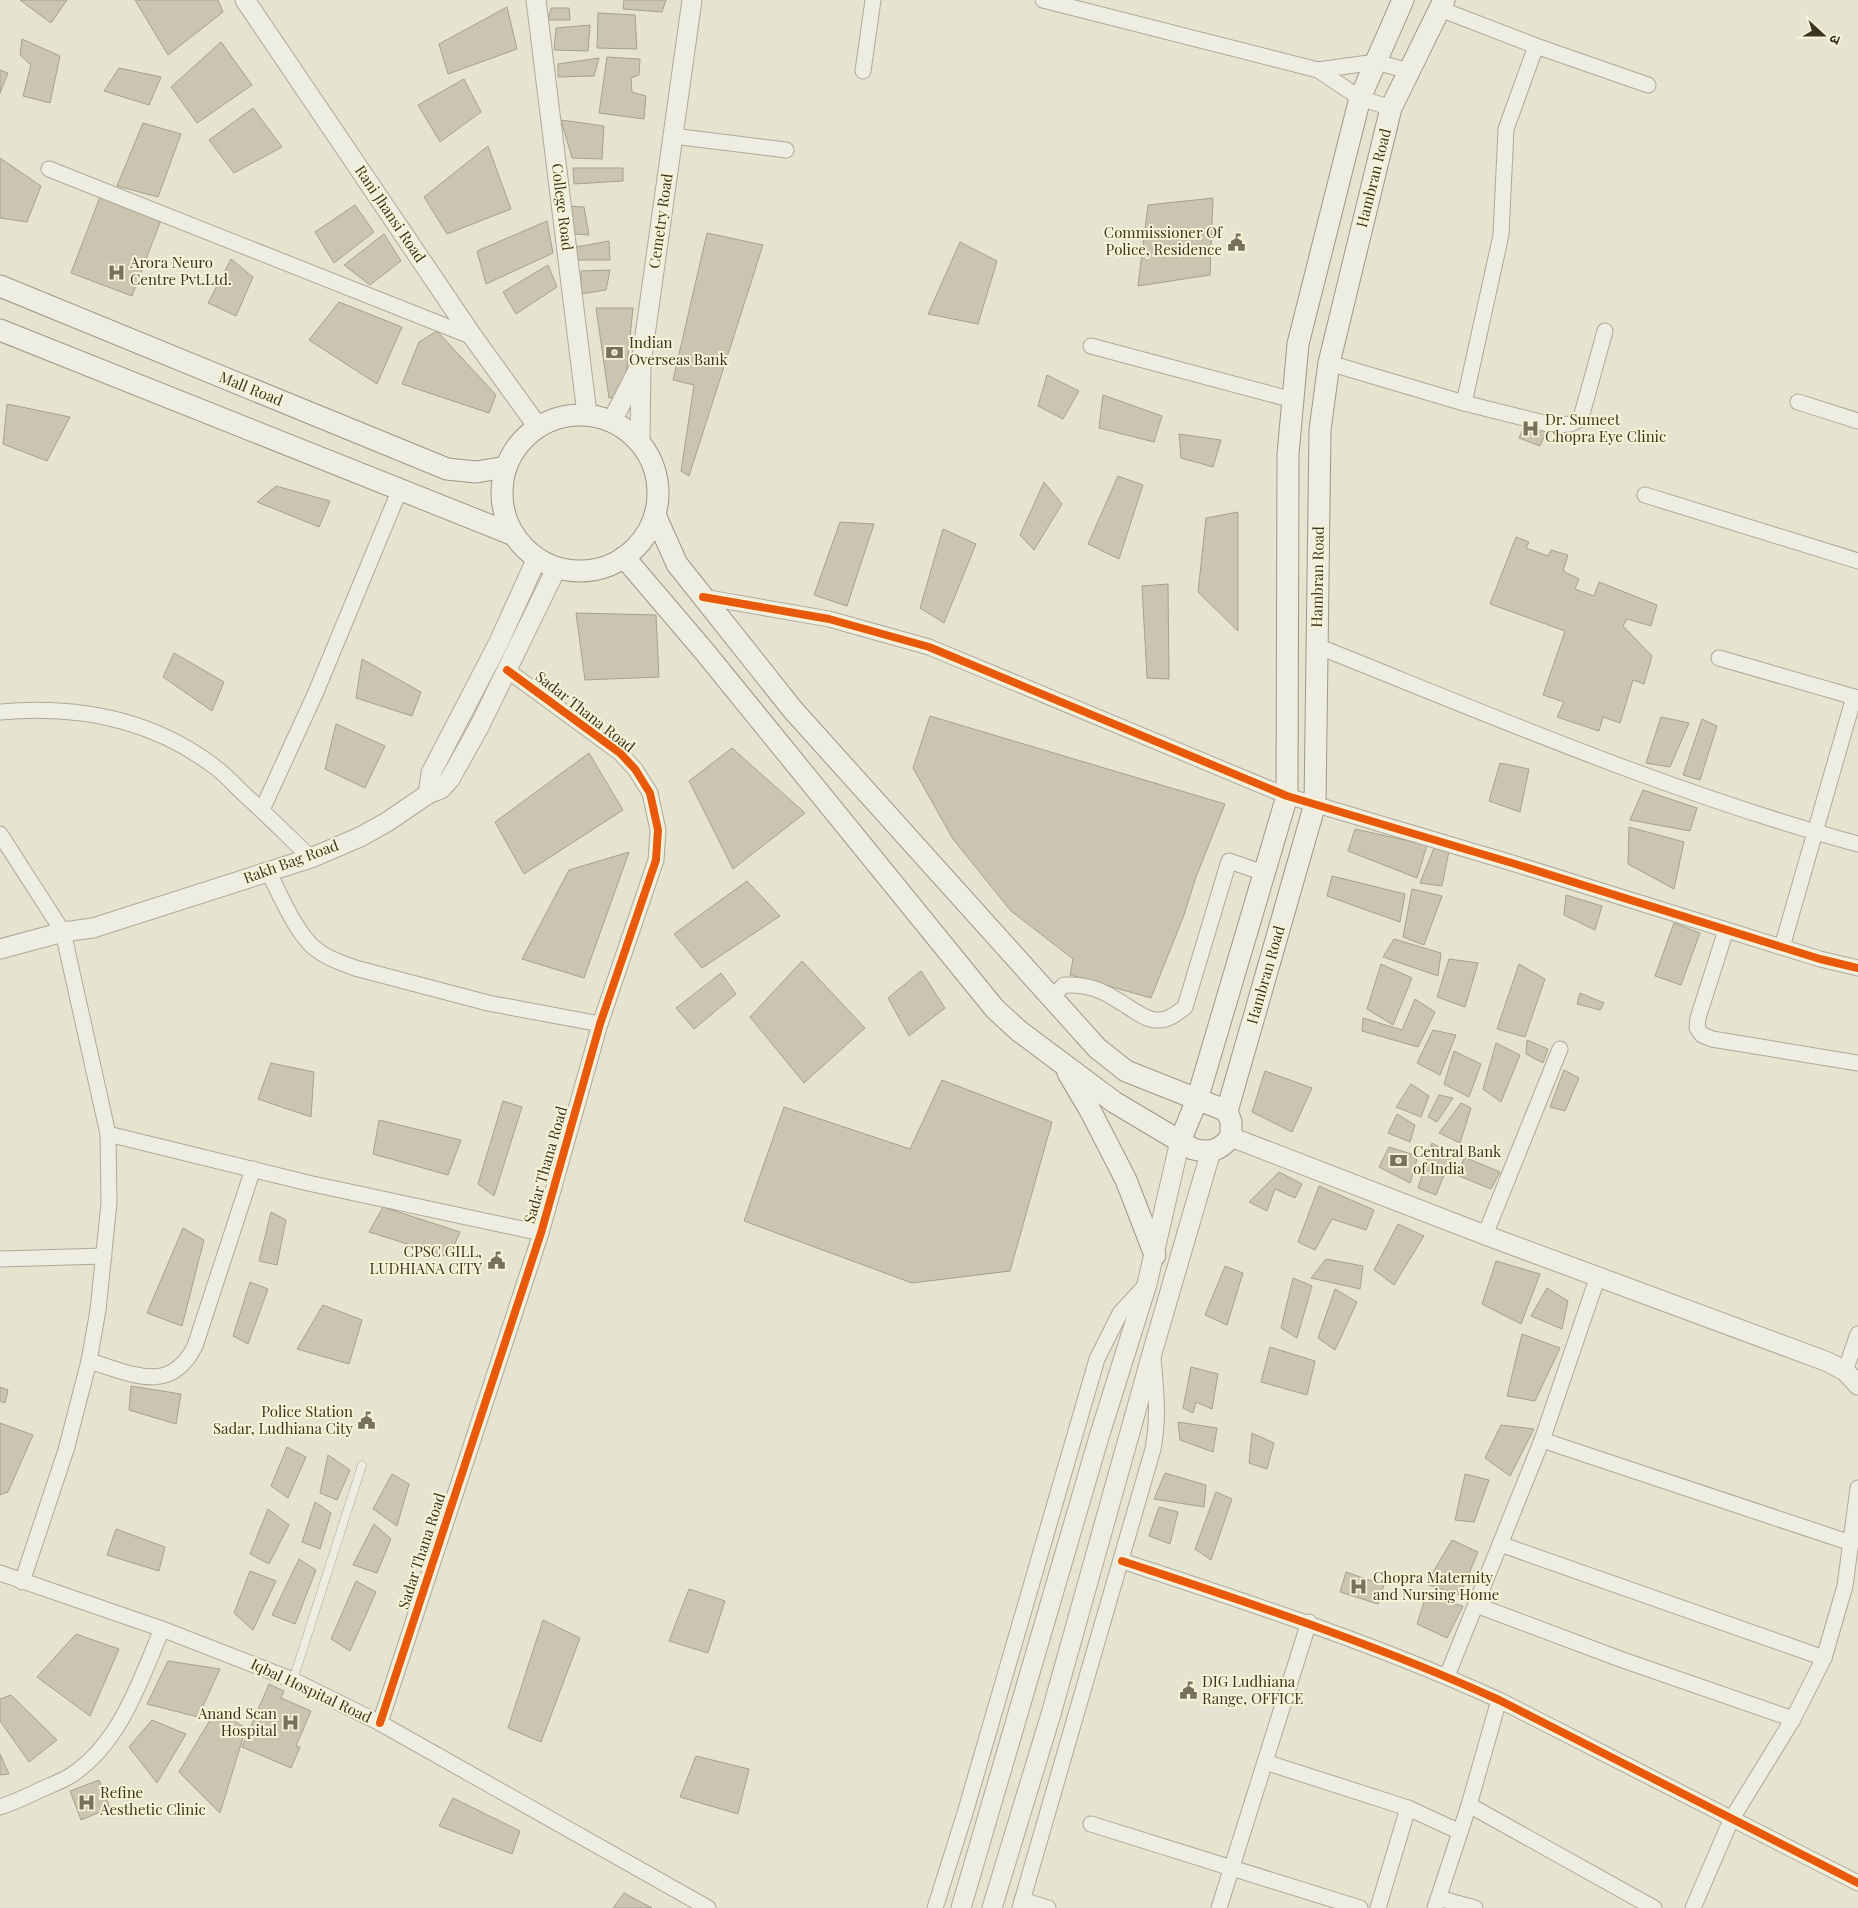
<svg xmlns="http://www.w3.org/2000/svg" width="1858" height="1908" viewBox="0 0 1858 1908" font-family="'Playfair Display','Noto Sans Devanagari',serif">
<rect width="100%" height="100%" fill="#e6e4d0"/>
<g fill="#cac4b1" stroke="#a7a08f">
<path d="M20,0H67L51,23Z"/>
<path d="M135,0H218L223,12L168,55Z"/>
<path d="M624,0H666L662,12L623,9Z"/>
<path d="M507,7L517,49L448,74L439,44Z"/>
<path d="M551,8H569L570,20H548Z"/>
<path d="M598,13L635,15L637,49L597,48Z"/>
<path d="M590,25L588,51L554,50L556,28Z"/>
<path d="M22,39L60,56L50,103L23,96L31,65L20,55Z"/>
<path d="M221,42L252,85L197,123L171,87Z"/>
<path d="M607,57L640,59L639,75L631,78L632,92L646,96L644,119L599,113Z"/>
<path d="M599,58L594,76L558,77V64Z"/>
<path d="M119,68L161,77L149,105L104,91Z"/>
<path d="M0,70L8,73L0,93Z"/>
<path d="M464,79L481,112L440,142L418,105Z"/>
<path d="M253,108L282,147L234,173L209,140Z"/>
<path d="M561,120L604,126L602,159L572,158Z"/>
<path d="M143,123L181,134L158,197L117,186Z"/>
<path d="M488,146L511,209L447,234L424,197Z"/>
<path d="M0,158L41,186L27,222L0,218Z"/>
<path d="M573,168H623V181L574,184Z"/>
<path d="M100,197L161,220L132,296L71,273Z"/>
<path d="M1213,198L1210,275L1138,286L1148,205Z"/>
<path d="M355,205L374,232L334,263L315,232Z"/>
<path d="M567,206L584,207L589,235L575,234Z"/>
<path d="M547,221L553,253L486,284L477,251Z"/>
<path d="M707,233L763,245L689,476L681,471L694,385L673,380Z"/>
<path d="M384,234L401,261L370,285L344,265Z"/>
<path d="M609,241L610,260H578L576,247Z"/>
<path d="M960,242L997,261L978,324L928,314Z"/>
<path d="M231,259L253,277L236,316L208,303Z"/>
<path d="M548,265L557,287L516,314L503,292Z"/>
<path d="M610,270L606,290L581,294V271Z"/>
<path d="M339,302L402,327L377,384L309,340Z"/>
<path d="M596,308H633L624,395L609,398Z"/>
<path d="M437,331L496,395L489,413L402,384L419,342Z"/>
<path d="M1047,375L1079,391L1063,419L1038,406Z"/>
<path d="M1103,395L1162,416L1154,442L1099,428Z"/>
<path d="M7,404L70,417L47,461L3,444Z"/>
<path d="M1526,422L1547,430L1540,446L1519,438Z"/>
<path d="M1179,434L1221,440L1213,467L1181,458Z"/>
<path d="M1118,476L1143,485L1119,559L1088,544Z"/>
<path d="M1044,482L1062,504L1034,550L1020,535Z"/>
<path d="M276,486L330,501L319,527L257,502Z"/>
<path d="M1238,512V631L1198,592L1206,518Z"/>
<path d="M840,522L874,524L847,606L814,595Z"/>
<path d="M943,529L976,544L944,623L920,608Z"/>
<path d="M1516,537L1529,542L1526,548L1548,556L1551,550L1568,555L1563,571L1579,579L1575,589L1594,596L1599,582L1657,605L1651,626L1627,619L1623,626L1652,656L1644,684L1633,680L1620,723L1603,717L1599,731L1557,717L1564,702L1543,695L1565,631L1490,604Z"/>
<path d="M1168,584L1169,679L1147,678L1142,586Z"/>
<path d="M576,613L656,615L659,677L585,680Z"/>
<path d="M174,653L224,682L212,711L163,677Z"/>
<path d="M362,659L421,692L412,716L356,698Z"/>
<path d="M930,716L1225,804L1196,877L1184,915L1151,998L1070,975L1073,959L1011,911L953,839L913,768Z"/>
<path d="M1661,717L1689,723L1670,767L1646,763Z"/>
<path d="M1702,719L1717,726L1700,780L1683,775Z"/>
<path d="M336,724L385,746L365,788L325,769Z"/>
<path d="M732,748L805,813L733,869L689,781Z"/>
<path d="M589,753L623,810L524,874L495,822Z"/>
<path d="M1500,763L1529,769L1520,812L1489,801Z"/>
<path d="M1643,790L1697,808L1690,831L1630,820Z"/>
<path d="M1629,827L1684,842L1674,889L1628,864Z"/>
<path d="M1355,829L1427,845L1417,878L1348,851Z"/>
<path d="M1434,848L1449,851L1442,886L1420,883Z"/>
<path d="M629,852L584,978L522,959L569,870Z"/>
<path d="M1332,876L1405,894L1400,922L1327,896Z"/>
<path d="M747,881L780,916L702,968L674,934Z"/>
<path d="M1412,889L1442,896L1424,945L1403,937Z"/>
<path d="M1566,895L1602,906L1595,930L1564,915Z"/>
<path d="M1674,923L1700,933L1681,985L1655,976Z"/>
<path d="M1394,939L1441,953L1438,976L1383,957Z"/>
<path d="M1449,959L1478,963L1465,1007L1437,997Z"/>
<path d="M802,961L865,1028L804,1083L750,1017Z"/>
<path d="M1381,964L1412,978L1393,1025L1367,1009Z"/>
<path d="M1519,964L1545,979L1525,1037L1497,1029Z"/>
<path d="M921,971L945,1008L909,1036L888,998Z"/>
<path d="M721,973L736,994L694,1029L676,1008Z"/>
<path d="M1580,993L1604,1003L1600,1010L1577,1004Z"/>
<path d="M1415,999L1435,1012L1418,1047L1362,1031L1363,1018L1402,1030Z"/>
<path d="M1433,1030L1456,1035L1440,1075L1417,1063Z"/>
<path d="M1527,1040L1548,1049L1543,1063L1526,1054Z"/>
<path d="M1496,1043L1520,1055L1501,1102L1483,1089Z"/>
<path d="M1454,1051L1481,1064L1469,1097L1444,1084Z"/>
<path d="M271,1063L314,1072L311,1117L258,1099Z"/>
<path d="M1564,1070L1579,1078L1565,1111L1550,1107Z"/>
<path d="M1265,1071L1312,1088L1292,1132L1252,1112Z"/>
<path d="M942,1080L1052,1122L1010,1271L912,1283L744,1221L784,1107L910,1149Z"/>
<path d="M1411,1084L1429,1096L1421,1117L1396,1107Z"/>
<path d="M1439,1095L1453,1098L1437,1122L1428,1117Z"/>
<path d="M503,1101L522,1107L494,1196L478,1184Z"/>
<path d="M1461,1103L1471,1108L1460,1143L1439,1133Z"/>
<path d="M1397,1114L1415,1125L1410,1142L1388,1133Z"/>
<path d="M379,1120L461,1140L448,1175L373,1154Z"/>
<path d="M1432,1143L1452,1155L1436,1195L1418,1188Z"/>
<path d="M1389,1147L1418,1156L1410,1183L1379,1167Z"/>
<path d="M1464,1157L1500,1172L1491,1189L1459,1176Z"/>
<path d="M1279,1172L1302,1184L1295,1198L1275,1189L1267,1211L1249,1202Z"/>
<path d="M1319,1186L1374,1210L1366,1230L1332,1219L1315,1250L1298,1242Z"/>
<path d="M383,1207L460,1232L449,1257L369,1232Z"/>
<path d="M271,1212L286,1220L277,1265L259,1261Z"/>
<path d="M1398,1224L1424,1236L1394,1285L1374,1270Z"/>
<path d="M183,1228L204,1240L182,1326L147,1313Z"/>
<path d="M1326,1259L1363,1266L1360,1289L1311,1278Z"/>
<path d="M1496,1261L1540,1274L1521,1324L1482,1304Z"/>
<path d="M1225,1266L1243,1273L1227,1325L1205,1315Z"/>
<path d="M1293,1278L1312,1286L1297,1338L1281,1328Z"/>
<path d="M250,1282L268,1289L248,1344L233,1336Z"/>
<path d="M1547,1288L1568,1301L1562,1329L1531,1316Z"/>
<path d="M1335,1289L1357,1302L1335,1350L1318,1338Z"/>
<path d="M323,1305L362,1320L349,1364L297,1349Z"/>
<path d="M1522,1334L1560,1348L1535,1401L1507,1396Z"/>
<path d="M1270,1347L1315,1361L1307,1395L1261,1382Z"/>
<path d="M1191,1367L1218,1374L1212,1409L1196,1402L1193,1413L1183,1408Z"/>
<path d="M131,1386L181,1394L176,1424L129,1410Z"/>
<path d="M0,1387L8,1390L5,1403L0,1401Z"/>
<path d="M1178,1422L1217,1428L1213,1452L1180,1440Z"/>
<path d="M0,1423L33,1435L8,1492L0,1495Z"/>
<path d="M1501,1425L1534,1429L1510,1476L1485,1458Z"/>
<path d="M1252,1433L1274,1443L1267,1469L1249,1463Z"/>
<path d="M287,1447L306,1457L288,1498L271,1486Z"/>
<path d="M328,1455L350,1470L337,1500L320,1493Z"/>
<path d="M1165,1473L1206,1485L1204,1507L1154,1499Z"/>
<path d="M392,1474L409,1484L397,1526L373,1509Z"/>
<path d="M1465,1474L1489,1480L1474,1522L1455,1520Z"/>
<path d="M1216,1492L1232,1499L1211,1560L1195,1549Z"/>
<path d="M315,1502L331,1513L320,1549L302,1542Z"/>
<path d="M1159,1507L1178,1512L1170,1544L1149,1536Z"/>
<path d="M268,1509L289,1525L269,1564L250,1554Z"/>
<path d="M374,1524L391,1539L377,1573L353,1565Z"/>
<path d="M116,1529L165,1547L159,1571L107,1555Z"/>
<path d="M1452,1540L1478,1552L1460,1595L1426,1584Z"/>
<path d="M299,1559L316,1570L295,1624L272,1615Z"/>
<path d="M250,1571L276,1581L253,1630L234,1613Z"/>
<path d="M1346,1572L1384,1585L1378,1604L1340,1592Z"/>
<path d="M356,1581L376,1592L350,1651L331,1639Z"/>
<path d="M689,1589L725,1601L708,1653L669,1641Z"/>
<path d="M1426,1596L1463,1606L1447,1638L1417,1624Z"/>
<path d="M543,1620L580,1638L541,1742L508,1728Z"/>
<path d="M76,1634L119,1649L90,1716L37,1677Z"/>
<path d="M168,1661L220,1669L198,1717L147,1704Z"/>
<path d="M269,1684L284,1691L281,1698L311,1711L296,1746L300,1747L291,1768L242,1747Z"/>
<path d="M11,1695L57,1740L29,1762L0,1721V1699Z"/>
<path d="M216,1710L246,1728L220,1813L179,1772Z"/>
<path d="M152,1720L186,1734L157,1783L129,1747Z"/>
<path d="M0,1754L9,1774L0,1775Z"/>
<path d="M696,1756L749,1769L738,1814L680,1797Z"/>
<path d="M99,1780L110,1808L81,1820L70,1791Z"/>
<path d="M453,1798L520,1831L512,1854L439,1826Z"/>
<path d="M624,1893L652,1908H613Z"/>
</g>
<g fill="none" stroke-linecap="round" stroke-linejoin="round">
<defs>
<path id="service" d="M293,1680L362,1465"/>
<g id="minor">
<path d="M1043,0L1318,70L1360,98L1391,108"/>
<path d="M1440,9L1536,46L1648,85"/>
<path d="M1318,70L1376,62L1409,71"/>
<path d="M863,71L873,0"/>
<path d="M673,136L786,150"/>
<path d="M49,169L473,337"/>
<path d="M1091,346L1293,400"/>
<path d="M1329,363L1464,403L1552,425L1570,424L1579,420L1582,414L1605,331"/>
<path d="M1798,402L1858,421"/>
<path d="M1464,403L1501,235L1506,129L1536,46"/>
<path d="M1645,495L1858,561"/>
<path d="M703,597L829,619L929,647L1287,796L1512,863L1820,959L1858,968"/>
<path d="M1317,646C1495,717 1673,794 1858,844"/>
<path d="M1719,658L1858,698"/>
<path d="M0,712C77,705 152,719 215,767C226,775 235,786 245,795C268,816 289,837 311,858"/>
<path d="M262,810L316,692L400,489"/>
<path d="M0,834L63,932L108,1134L109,1203L98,1310L89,1361L66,1450L22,1582"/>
<path d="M268,871C280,894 297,936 317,950C328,959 342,963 355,968L488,1003L600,1024"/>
<path d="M1726,930L1698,1018L1697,1028L1702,1035L1712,1039L1858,1063"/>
<path d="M1782,947L1854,697"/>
<path d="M1051,998L1064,985C1088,984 1102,990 1122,1003C1132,1009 1145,1020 1157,1020C1168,1021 1177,1013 1185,1007L1229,861L1264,873"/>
<path d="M108,1134L308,1183L541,1233"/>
<path d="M1485,1235L1560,1049"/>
<path d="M0,1259L104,1256"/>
<path d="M89,1361C131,1373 170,1396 195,1346L253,1169"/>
<path d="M1845,1371L1858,1334"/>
<path d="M1542,1440L1851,1543"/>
<path d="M1500,1544L1824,1658"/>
<path d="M1122,1561C1249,1603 1377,1644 1499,1700L1858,1883"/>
<path d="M0,1573L162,1629L293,1680L380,1723L708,1908"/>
<path d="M1476,1605L1620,1659L1793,1719"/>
<path d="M1447,1676L1542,1440L1598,1276"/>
<path d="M380,1723L541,1233L600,1024L656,860L658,830L650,793L635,769L620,753L507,670"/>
<path d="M1265,1762L1408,1808L1460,1832"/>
<path d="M1469,1805L1654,1908"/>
<path d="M0,1807C15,1802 28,1796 42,1789C51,1785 62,1781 70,1776C120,1744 140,1681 162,1629"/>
<path d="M1091,1824L1360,1908"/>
<path d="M1438,1898L1475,1908"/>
<path d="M1022,1900L1048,1908"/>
<path d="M935,1908L965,1813L1097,1359L1120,1313L1145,1286"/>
<path d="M1020,1908L1153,1449C1159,1418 1156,1391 1153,1359"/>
<path d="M1219,1908L1309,1622"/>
<path d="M1378,1908L1408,1808"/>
<path d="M1435,1908L1469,1805L1499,1700"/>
<path d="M1693,1908L1731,1820L1793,1719L1824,1658L1845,1586L1858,1488"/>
</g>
<g id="tertiary">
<path d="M245,0L473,337L538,427"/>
<path d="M536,0L587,414"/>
<path d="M612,421L639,368"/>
<path d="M640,442L641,364L692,0"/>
<path d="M428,794L431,773L498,644L537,558"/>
<path d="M0,949L63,932L93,928L311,858L360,837L387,822L428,794L441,789L450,779L479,727L557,567"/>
<path d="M1231,1137L1485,1235L1828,1362L1845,1371L1858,1385"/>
<path d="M961,1908L1099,1437L1147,1284L1180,1141"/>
<path d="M992,1908L1051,1714L1153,1350L1211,1151"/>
</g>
<g id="secondary">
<path d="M0,286L447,469L476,472L506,467"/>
<path d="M0,330L514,535"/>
<circle cx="580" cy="493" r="78"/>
<path d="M655,515L677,564L793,710L1097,1048L1126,1071L1227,1111"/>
<path d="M624,557L704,651L995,1009L1019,1031L1114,1102L1193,1149C1211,1154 1220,1150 1231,1137V1122L1227,1111L1315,804L1320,430L1329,363L1391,108L1444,0"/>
<path d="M1068,1073L1090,1110L1126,1180L1155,1255"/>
<path d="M1180,1141L1197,1100L1287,796L1288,454L1298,344L1360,98L1403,0"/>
</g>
</defs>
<use href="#service" stroke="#aca999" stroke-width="9"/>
<use href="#minor" stroke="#aca999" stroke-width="17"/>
<use href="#tertiary" stroke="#aca999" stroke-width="21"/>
<use href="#secondary" stroke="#9b9888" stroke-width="23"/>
<use href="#service" stroke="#eeede2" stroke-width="8"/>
<use href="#minor" stroke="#eeede2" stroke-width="15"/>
<use href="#tertiary" stroke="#eeede2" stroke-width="19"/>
<use href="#secondary" stroke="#eeede2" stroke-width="21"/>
<defs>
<g id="cycleway">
<path d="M703,597L829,619L929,647L1287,796L1512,863L1820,959L1858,968"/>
<path d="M1122,1561C1249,1603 1377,1644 1499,1700L1858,1883"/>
<path d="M380,1723L541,1233L600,1024L656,860L658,830L650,793L635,769L620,753L507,670"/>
</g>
</defs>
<use href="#cycleway" stroke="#f6f4d7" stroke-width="11"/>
<use href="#cycleway" stroke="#e8590c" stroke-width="8"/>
</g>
<defs>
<symbol id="civic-bare" viewBox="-9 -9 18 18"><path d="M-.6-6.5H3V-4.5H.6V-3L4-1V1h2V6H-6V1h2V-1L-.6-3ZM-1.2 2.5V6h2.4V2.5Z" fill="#78715e" stroke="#f6f4d7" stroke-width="2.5" paint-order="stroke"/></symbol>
<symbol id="hospital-bare" viewBox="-9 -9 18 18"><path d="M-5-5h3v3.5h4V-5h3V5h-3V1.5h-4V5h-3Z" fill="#78715e" stroke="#f6f4d7" stroke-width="2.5" paint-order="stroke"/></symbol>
<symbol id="bank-bare" viewBox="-9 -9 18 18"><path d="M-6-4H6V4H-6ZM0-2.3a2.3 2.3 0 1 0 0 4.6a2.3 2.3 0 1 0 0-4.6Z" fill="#78715e" stroke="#f6f4d7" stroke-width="2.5" paint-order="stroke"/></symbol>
</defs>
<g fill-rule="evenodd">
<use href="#civic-bare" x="1224" y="230" width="25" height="25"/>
<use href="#hospital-bare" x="104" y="260" width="25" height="25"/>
<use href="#bank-bare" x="602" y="340" width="25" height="25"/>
<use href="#hospital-bare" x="1518" y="416" width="25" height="25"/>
<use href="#bank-bare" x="1386" y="1148" width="25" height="25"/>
<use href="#civic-bare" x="484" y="1248" width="25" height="25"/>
<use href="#civic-bare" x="354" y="1408" width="25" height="25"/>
<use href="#hospital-bare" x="1346" y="1574" width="25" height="25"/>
<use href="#civic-bare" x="1176" y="1678" width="25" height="25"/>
<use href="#hospital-bare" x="278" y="1710" width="25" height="25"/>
<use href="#hospital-bare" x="74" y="1790" width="25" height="25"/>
</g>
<g text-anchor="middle" stroke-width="4" stroke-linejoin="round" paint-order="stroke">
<g font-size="15" fill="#3c3320" stroke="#f6f4d7">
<text transform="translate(1374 178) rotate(-76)" y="5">Hambran Road</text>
<text transform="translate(562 207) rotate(83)" y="5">College Road</text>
<text transform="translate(390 214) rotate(56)" y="5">Rani Jhansi Road</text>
<text transform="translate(661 221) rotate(-82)" y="5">Cemetry Road</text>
<text transform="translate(251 389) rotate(22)" y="5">Mall Road</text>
<text transform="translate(1318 577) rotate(-89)" y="5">Hambran Road</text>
<text transform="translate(585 712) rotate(38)" y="5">Sadar Thana Road</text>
<text transform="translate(291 862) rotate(-20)" y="5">Rakh Bag Road</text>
<text transform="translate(1266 975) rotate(-74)" y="5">Hambran Road</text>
<text transform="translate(546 1165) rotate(-74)" y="5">Sadar Thana Road</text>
<text transform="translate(422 1551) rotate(-72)" y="5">Sadar Thana Road</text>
<text transform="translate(311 1691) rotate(25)" y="5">Iqbal Hospital Road</text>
</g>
<g font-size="15" fill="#3c3320" stroke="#f6f4d7" text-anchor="start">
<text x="1222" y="238" text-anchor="end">Commissioner Of<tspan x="1222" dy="17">Police, Residence</tspan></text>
<text x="130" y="268">Arora Neuro<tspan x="130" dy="17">Centre Pvt.Ltd.</tspan></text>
<text x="629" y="348">Indian<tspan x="629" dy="17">Overseas Bank</tspan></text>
<text x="1545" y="425">Dr. Sumeet<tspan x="1545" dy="17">Chopra Eye Clinic</tspan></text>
<text x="1413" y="1157">Central Bank<tspan x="1413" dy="17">of India</tspan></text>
<text x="482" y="1257" text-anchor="end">CPSC GILL,<tspan x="482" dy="17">LUDHIANA CITY</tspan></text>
<text x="353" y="1417" text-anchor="end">Police Station<tspan x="353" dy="17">Sadar, Ludhiana City</tspan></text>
<text x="1373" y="1583">Chopra Maternity<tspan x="1373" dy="17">and Nursing Home</tspan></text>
<text x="1202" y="1687">DIG Ludhiana<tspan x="1202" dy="17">Range, OFFICE</tspan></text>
<text x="277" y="1719" text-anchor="end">Anand Scan<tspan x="277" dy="17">Hospital</tspan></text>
<text x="100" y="1798">Refine<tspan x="100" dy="17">Aesthetic Clinic</tspan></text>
</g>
</g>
<g transform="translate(1823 35) rotate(111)" stroke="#f6f4d7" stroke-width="4" paint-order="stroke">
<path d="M0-4L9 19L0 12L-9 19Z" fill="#3c3320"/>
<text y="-8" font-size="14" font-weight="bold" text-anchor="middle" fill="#3c3320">उ</text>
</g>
</svg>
